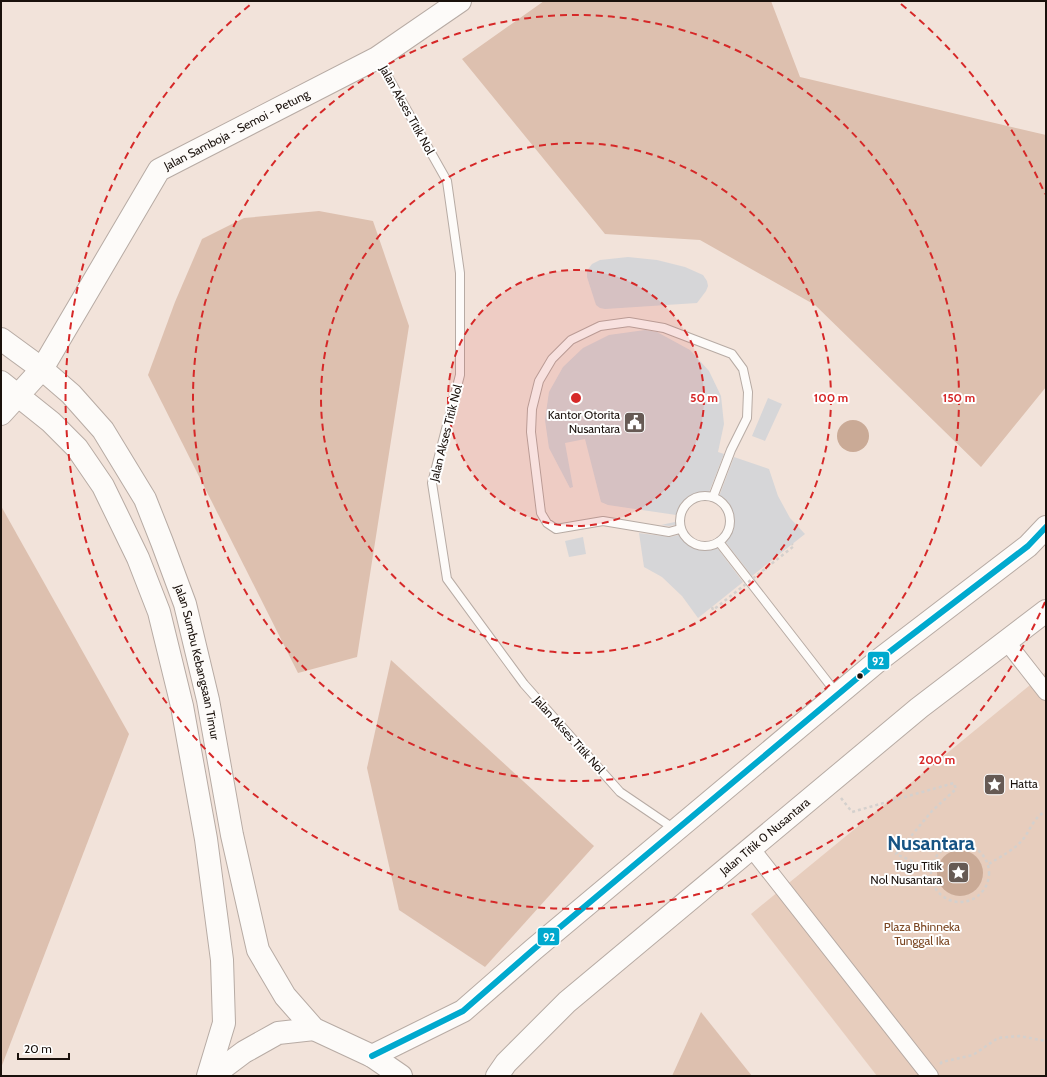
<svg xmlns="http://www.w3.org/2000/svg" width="1047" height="1077" viewBox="0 0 1047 1077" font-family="Cabin,sans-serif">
<rect width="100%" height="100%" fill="#f2e3da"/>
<path fill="#e7cdbd" d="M1046,672V1076H877L751,914Z"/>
<g fill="#ddc0af">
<path d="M544,1H771L800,77L1046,135V387L981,467L815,305L700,240L605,234L462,59Z"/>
<path d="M319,211L373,221L409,326L357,657L298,673L148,375L175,302L202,239L244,218Z"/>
<path d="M1,506L129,734L1,1068Z"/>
<path d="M391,660L594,846L485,967L399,910L367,768Z"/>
<path d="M701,1012L752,1076H672Z"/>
</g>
<g fill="#caaa96">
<circle cx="853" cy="436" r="16"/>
<circle cx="960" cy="873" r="23"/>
</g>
<g fill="#d6d6d8">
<path d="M628,257L657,260L685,267L703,275L707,281L708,286L706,291L697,303L605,309L600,308L596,305L587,277V271L592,264L600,260Z"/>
<path d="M645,330L657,332L690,350L709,371L721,396L724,424L718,452L724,454L708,495L709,501L700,500L689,506L683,516L608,505L601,502L585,439L565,443L573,487L570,488L549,448L545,420L549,392L563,367L583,348L609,335Z"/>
<path d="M768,398L782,404L765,441L752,436Z"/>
<path d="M734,457L769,469L778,496L790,518L805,534L752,576L723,539L719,537L724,530L726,518L721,508L714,502L718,499Z"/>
<path d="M684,520V525L681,524L669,526L661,525Z"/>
<path d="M685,530L689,536L697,542L708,543L714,540L715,545L743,582L698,618L682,596L662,577L644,567L639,533L670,537L682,534Z"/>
<path d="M583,537L586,554L569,557L565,541Z"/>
</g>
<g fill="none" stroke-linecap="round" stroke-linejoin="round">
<defs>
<g id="lane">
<path d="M378,59L447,181L460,273V375L432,483L447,579L524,684L620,792L676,830"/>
<circle cx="705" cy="521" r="25"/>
<path d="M680,529L669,532L603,521L556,529L547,523L541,513L531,432L532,409L539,381L552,359L571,340L600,326L629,322L664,328L732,354L743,369L748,392L747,418L731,450L713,497"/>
<path d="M719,542L837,694"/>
</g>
<g id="street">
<path d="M1006,641L1046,692"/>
<path d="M751,848L930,1076"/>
</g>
<g id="secondary">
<path id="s1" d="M1,339L42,369L71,394L103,430L145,499L162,542L185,604L208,700L232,835L258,950L285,996L314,1029L372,1056L401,1076"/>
<path d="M1,382L51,422L77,448L103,486L138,558L159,612L182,706L206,839L222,960L224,1023L208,1076"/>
<path d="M372,1056L463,1011L534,949L879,660L1028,546L1046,527"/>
<path d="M212,1076L244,1052L278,1033L314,1029"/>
<path id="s2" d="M497,1076L506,1063L567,1002L919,708L1046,611"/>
</g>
<g id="highway">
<path id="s3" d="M1,414L42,369L159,170L377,58L460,1"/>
</g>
</defs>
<use href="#lane" stroke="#b7aba4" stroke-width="10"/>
<use href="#street" stroke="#b7aba4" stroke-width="18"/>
<use href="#secondary" stroke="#b7aba4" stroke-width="24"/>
<use href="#highway" stroke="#b7aba4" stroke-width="24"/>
<g stroke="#d4d0cd" stroke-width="2.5" stroke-dasharray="3 3" stroke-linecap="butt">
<path d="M841,798L852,812L954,783L956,789L932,811L896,854L930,869"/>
<circle cx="960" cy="873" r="29"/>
<path d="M989,864C1001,856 1015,850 1024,838C1030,830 1035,815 1046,812"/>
<path d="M940,1064L942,1062L973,1055L998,1038L1019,1036L1046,1041"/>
</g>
<use href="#lane" stroke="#fdfbf9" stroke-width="8"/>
<use href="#street" stroke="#fdfbf9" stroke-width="16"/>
<use href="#secondary" stroke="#fdfbf9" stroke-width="22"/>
<use href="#highway" stroke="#fdfbf9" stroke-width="22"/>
<path stroke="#d4d0cd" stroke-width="2.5" stroke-dasharray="3 3" stroke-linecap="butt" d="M712,607L713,610L794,546L792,544"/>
<defs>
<path id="bus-1" d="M372,1056L463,1011L534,949L879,660L1028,546L1046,527"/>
</defs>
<use href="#bus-1" stroke="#fff" stroke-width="9"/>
<use href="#bus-1" stroke="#00a9ce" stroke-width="6"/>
</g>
<circle cx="576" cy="398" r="128" fill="#d62828" fill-opacity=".12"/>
<g fill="none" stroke="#d62828" stroke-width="2" stroke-dasharray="7 5">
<circle cx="576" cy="398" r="128"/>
<circle cx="576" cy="398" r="255"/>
<circle cx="576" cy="398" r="383"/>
<path d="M1045 602A511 511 0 1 1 251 4M901 4A511 511 0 0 1 1045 194"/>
</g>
<defs>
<symbol id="civic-square" viewBox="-11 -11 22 22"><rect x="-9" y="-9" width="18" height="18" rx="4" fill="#665a54" stroke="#fff"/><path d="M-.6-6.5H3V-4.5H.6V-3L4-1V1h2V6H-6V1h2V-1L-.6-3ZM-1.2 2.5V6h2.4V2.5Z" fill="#fff"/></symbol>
<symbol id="sight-square" viewBox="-11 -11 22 22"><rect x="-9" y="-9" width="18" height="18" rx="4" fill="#665a54" stroke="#fff"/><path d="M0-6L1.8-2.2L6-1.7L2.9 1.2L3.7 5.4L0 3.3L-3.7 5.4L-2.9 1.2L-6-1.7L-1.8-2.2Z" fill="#fff"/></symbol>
</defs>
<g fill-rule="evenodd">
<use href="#civic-square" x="622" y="410" width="25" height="25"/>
<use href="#sight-square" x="982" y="772" width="25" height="25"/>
<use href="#sight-square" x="946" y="860" width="25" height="25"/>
</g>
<circle fill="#1a110c" stroke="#fff" stroke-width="1.5" cx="860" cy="676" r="3.5"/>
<g text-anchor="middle" stroke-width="4" stroke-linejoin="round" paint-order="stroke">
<g font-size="12" fill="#1a110c" stroke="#fff">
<text transform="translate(407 110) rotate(61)" y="4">Jalan Akses Titik Nol</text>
<text dy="4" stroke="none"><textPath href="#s3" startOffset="379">Jalan Samboja - Semoi - Petung</textPath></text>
<text transform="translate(446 433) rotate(-76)" y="4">Jalan Akses Titik Nol</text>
<text dy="4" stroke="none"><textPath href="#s1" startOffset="390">Jalan Sumbu Kebangsaan Timur</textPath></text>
<text transform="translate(569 735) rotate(48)" y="4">Jalan Akses Titik Nol</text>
<text dy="4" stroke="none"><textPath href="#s2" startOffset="360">Jalan Titik 0 Nusantara</textPath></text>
</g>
<g font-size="12" fill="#1a110c" stroke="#fff" text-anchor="end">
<text x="620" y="419">Kantor Otorita<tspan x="620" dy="14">Nusantara</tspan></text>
<text x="1010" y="788" text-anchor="start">Hatta</text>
<text x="942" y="870">Tugu Titik<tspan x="942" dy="14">Nol Nusantara</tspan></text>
</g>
<g font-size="12" fill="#7a4520" stroke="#fff">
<text x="922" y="931">Plaza Bhinneka<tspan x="922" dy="14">Tunggal Ika</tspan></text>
</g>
<g font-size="20" font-weight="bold" fill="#165383" stroke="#fff">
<text x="931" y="850">Nusantara</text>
</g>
</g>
<circle cx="576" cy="398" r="6" fill="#d62828" stroke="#fff" stroke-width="2"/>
<g font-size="12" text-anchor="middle" font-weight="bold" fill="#d62828" stroke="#fff" stroke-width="4" stroke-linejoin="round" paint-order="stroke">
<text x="704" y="402">50 m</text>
<text x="831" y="402">100 m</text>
<text x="959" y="402">150 m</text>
<text x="937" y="764">200 m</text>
</g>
<g stroke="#fff" stroke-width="1.5">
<rect x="867" y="651" width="23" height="19" rx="4" fill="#00a9ce"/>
<rect x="537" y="927" width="23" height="19" rx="4" fill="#00a9ce"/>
</g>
<g font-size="11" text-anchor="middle" font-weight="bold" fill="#fff">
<text x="878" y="665">92</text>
<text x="549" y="941">92</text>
</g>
<rect width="1047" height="1077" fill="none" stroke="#1a110c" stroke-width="4"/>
<path d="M18 1053v6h51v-6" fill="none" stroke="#1a110c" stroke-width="2"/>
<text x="24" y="1053" font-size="12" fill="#1a110c" stroke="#ffffff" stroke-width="3" paint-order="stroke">20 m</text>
</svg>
